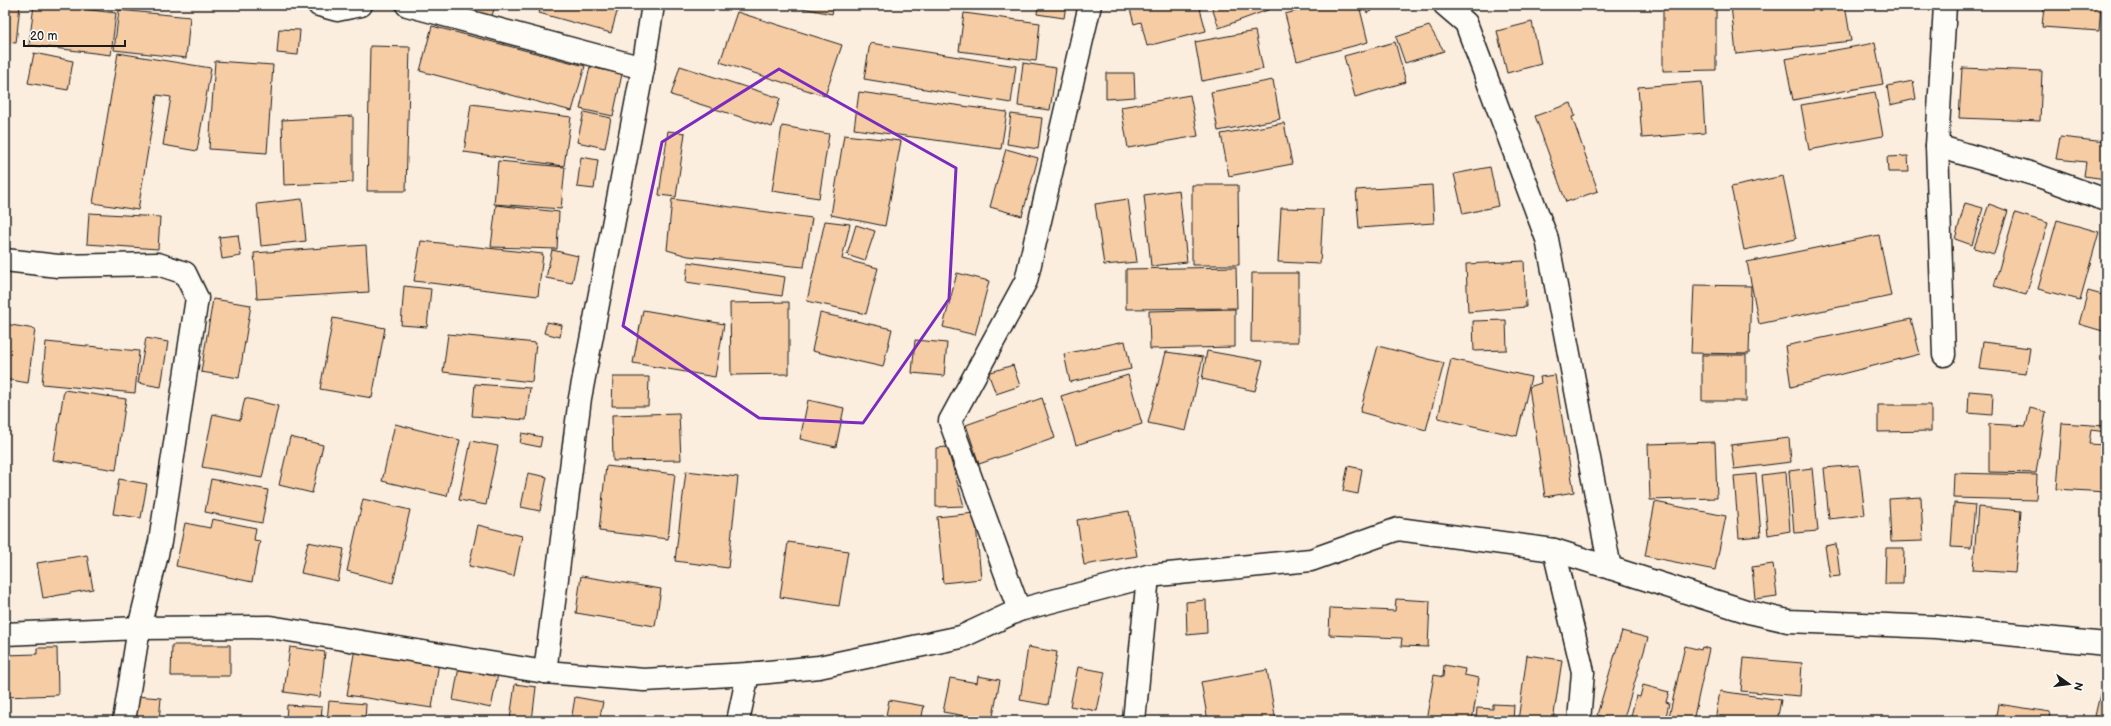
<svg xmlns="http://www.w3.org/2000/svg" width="2111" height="726" viewBox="0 0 2111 726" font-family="'Balsamiq Sans',sans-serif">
<rect width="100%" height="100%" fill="#fbeede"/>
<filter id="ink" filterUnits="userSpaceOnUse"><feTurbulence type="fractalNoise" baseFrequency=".025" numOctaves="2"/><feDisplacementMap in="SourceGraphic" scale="8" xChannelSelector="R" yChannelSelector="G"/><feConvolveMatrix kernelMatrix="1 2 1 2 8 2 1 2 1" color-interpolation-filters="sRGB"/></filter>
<g filter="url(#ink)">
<g fill="#f6cca5" stroke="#1c1c1c">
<path d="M5,5H20L16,43L5,42Z"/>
<path d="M34,5H49L116,13L111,55L29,45Z"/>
<path d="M463,5H495L492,16L462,10Z"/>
<path d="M542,5H619L611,33L539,13Z"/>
<path d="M788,5H834L832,14Z"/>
<path d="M918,5H935L919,10Z"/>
<path d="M1038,5H1066L1064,18L1037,14Z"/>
<path d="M1129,5H1199L1206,31L1147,46L1141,22L1134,24Z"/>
<path d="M1211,5H1272L1273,8L1219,28Z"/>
<path d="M1319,5H1359L1368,42L1297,61L1285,14Z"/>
<path d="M1363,5H1382L1367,13Z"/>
<path d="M1663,5H1716V70L1663,71Z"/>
<path d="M1731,5H1845L1851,41L1736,54Z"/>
<path d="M2044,5H2101L2099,31L2042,27Z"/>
<path d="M119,10L190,17L186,58L114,50Z"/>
<path d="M737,12L842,45L825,96L720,62Z"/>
<path d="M964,13L1040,23L1036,61L959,51Z"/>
<path d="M1532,22L1541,64L1507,73L1497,31Z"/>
<path d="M432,26L585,66L572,111L420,71Z"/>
<path d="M1429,26L1444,51L1405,63L1396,37Z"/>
<path d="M279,29L300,30L298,55L277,53Z"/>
<path d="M1255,31L1263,69L1202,81L1195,42Z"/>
<path d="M1395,42L1406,82L1355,97L1344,56Z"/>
<path d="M870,43L1016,66L1011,103L864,79Z"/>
<path d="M1875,43L1883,84L1793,100L1785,59Z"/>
<path d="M370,46L410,47L406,191H367Z"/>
<path d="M34,53L73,61L68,90L28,83Z"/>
<path d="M118,53L211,68L197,151L163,145L171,97L157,95L138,210L93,203Z"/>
<path d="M215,61L273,65L267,153L209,149Z"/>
<path d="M1023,63L1056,68L1050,110L1018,106Z"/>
<path d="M680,66L780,98L772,127L671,95Z"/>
<path d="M590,67L622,74L613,116L580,109Z"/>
<path d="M1962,68L2042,71L2040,121L1959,118Z"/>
<path d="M1106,73H1134L1135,97L1106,99Z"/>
<path d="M1273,80L1280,119L1218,131L1211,92Z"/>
<path d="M1913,81L1916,99L1890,105L1887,86Z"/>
<path d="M1702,82L1705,133L1642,138L1638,87Z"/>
<path d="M859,92L1007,112L1001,149L854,129Z"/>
<path d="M1875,92L1883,136L1809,150L1801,105Z"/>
<path d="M1190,95L1198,136L1128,148L1121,107Z"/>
<path d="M1571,103L1575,116L1572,117L1598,191L1566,202L1535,116Z"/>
<path d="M471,104L571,117L564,166L464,152Z"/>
<path d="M584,112L611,118L605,148L577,142Z"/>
<path d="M1011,114L1042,118L1038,149L1007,144Z"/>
<path d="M353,116V182L284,185L282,120Z"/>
<path d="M1284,123L1292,164L1229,176L1221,134Z"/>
<path d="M782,126L829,134L819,198L772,191Z"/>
<path d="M668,131L685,133L676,197L659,195Z"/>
<path d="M844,135L901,141L885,226L831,215Z"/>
<path d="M2060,137L2106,142V179L2084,176L2086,162L2056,159Z"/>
<path d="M1006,149L1038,158L1022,216L990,207Z"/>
<path d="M1908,156L1909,172H1888L1887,157Z"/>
<path d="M581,157L598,160L594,189L577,187Z"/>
<path d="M498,161L565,167L561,209L494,204Z"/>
<path d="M1490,167L1498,206L1463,214L1454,174Z"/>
<path d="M1783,176L1796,239L1744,250L1731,187Z"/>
<path d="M1192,185H1238L1239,265H1192Z"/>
<path d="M1432,185L1434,223L1359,228L1356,190Z"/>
<path d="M1179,190L1187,262L1151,266L1144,195Z"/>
<path d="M302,199L306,241L261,246L257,204Z"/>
<path d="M672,199L812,218L804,267L688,256L667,250Z"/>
<path d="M1128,199L1137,262L1104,265L1095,204Z"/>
<path d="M1965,203L1983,208L1972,245L1955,239Z"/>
<path d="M1989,204L2008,211L1994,254L1974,248Z"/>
<path d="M496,205L559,212L557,249L491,247Z"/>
<path d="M1281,208L1323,209L1320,264L1278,262Z"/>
<path d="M89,213L160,217L158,249L87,244Z"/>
<path d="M2015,213L2048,223L2026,295L1994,286Z"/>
<path d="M2057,220L2099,232L2080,300L2038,289Z"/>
<path d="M825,221L850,224L842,259L878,268L866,314L807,301Z"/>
<path d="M856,225L875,231L865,261L847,255Z"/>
<path d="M238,235L241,256L222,259L219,237Z"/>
<path d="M1879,235L1891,296L1759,324L1747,262Z"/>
<path d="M421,241L543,254L538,296L414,281Z"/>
<path d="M366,245L369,292L257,299L254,253Z"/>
<path d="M552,250L578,256L572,283L546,278Z"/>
<path d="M1524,261L1526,307L1468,312L1466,264Z"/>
<path d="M688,262L785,277L782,296L686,282Z"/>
<path d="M1236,267L1237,308L1126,309V269Z"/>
<path d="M957,273L989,281L975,335L943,327Z"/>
<path d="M1252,273H1298V342H1251Z"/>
<path d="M1694,285L1751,286L1749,354L1691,353Z"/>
<path d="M404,286L431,289L427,327L401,325Z"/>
<path d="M2088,291L2106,296V332L2079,324Z"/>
<path d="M213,299L251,305L239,378L201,372Z"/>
<path d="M789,302V374L731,375L730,303Z"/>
<path d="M1235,309V347L1150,349L1149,311Z"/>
<path d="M643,310L724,324L715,377L633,363Z"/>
<path d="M820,313L892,329L883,367L812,351Z"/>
<path d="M333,318L385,328L372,398L320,389Z"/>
<path d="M1911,319L1920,354L1791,387L1785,346Z"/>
<path d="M1506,320L1507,350L1474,351L1473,321Z"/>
<path d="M547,322L562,325L560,337L544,333Z"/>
<path d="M5,324L35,329L28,383L5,379Z"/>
<path d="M448,334L536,343L532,382L443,372Z"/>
<path d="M146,338L168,342L161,387L138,383Z"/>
<path d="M915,340L947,343L944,376L912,373Z"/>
<path d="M1125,341L1131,369L1070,382L1064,354Z"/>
<path d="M46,342L139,351L135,393L42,384Z"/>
<path d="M1983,342L2030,348L2026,374L1979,369Z"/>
<path d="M1378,346L1444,363L1426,430L1360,412Z"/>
<path d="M1207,351L1263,361L1255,391L1202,379Z"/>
<path d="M1166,352L1203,357L1186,431L1148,423Z"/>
<rect x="1702" y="355" width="44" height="46"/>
<path d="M1451,359L1531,377L1517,436L1438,418Z"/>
<path d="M1013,365L1020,386L996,394L988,373Z"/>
<path d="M1128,375L1142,424L1076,445L1061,396Z"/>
<path d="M1555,375L1574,492L1545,497L1529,387L1541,383L1540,377Z"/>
<path d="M613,377H649L648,406H612Z"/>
<path d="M475,384L530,388L526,420L472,416Z"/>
<path d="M64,390L126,399L116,470L53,460Z"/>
<path d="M1969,391L1993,393L1992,415L1968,413Z"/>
<path d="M245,398L278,406L262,478L202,467L213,414L240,420Z"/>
<path d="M1042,398L1055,438L979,464L966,425Z"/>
<path d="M808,400L844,408L836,447L800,439Z"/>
<path d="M1878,405H1931V431L1878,432Z"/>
<path d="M2030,408L2046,412L2036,473L1989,472V424L2026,426Z"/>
<path d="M679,413L681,460L613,461L612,415Z"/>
<path d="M2062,423L2106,426V432L2091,430L2089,444L2105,445L2106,435V492L2057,489Z"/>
<path d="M395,424L460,440L447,496L382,481Z"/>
<path d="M522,433L542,437L540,447L520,443Z"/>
<path d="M290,437L323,445L312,493L279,485Z"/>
<path d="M1789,438L1791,462L1734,469L1731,445Z"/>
<path d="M471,441L498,446L486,505L459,500Z"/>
<path d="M1715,442L1717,498L1650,500L1648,444Z"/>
<path d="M947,447L964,506L936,507V448Z"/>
<path d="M1859,465L1865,515L1829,519L1824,468Z"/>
<path d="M606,466L675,474L668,539L599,531Z"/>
<path d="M1348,466L1362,469L1358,494L1343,491Z"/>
<path d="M1812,468L1818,531L1794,533L1789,471Z"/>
<path d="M686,471L738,477L728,568L675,561Z"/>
<path d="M1786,472L1790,531L1768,535L1762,475Z"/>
<path d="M528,473L547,477L540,511L521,507Z"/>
<path d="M1954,473L2037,475L2036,500L1953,498Z"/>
<path d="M1756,474L1761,536L1739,538L1734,476Z"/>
<path d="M119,479L147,484L141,518L113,514Z"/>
<path d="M211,479L268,490L262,523L205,512Z"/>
<path d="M1921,497L1923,541L1891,542L1889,499Z"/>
<path d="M363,499L410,510L393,583L347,571Z"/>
<path d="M1655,502L1726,516L1715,570L1645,556Z"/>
<path d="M1954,503L1975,505L1971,548L1951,547Z"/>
<path d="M1978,507L2021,511L2015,573L1973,570Z"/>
<path d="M1129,511L1137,556L1084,565L1077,520Z"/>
<path d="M975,513L981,579L943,583L937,517Z"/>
<path d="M212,519L256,528L254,540L260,541L252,582L176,566L185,523L210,528Z"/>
<path d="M478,525L522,536L514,576L469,566Z"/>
<path d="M308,542L344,549L338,581L301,573Z"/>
<path d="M788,542L848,551L839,606L780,597Z"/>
<path d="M1836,544L1840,576L1830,577L1825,546Z"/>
<path d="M1886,548H1904L1903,584H1885Z"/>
<path d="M87,555L93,589L43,598L37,563Z"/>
<path d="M1773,564L1777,596L1755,599L1752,567Z"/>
<path d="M581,576L661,589L655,626L576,613Z"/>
<path d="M1396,599L1430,601L1428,647L1401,646L1402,638L1329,635L1330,608L1395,611Z"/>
<path d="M1206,600L1207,633L1187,635L1186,602Z"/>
<path d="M1622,631L1648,638L1623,721H1617L1597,715Z"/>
<path d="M172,645H230V676H171Z"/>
<path d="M1685,646L1701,650L1702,647L1709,649L1693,721H1668Z"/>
<path d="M290,647L325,652L320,697L284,692Z"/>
<path d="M1028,647L1057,652L1048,705L1020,700Z"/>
<path d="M37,648H57L58,695L5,697V655L37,654Z"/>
<path d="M355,648L439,662L432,708L347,695Z"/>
<path d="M1527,655L1562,660L1553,721H1518Z"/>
<path d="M1744,658L1802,663L1800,696L1741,691Z"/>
<path d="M1444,665L1465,669L1464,675L1479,678L1472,721H1426L1434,675L1443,677Z"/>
<path d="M459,667L498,674L491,708L453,700Z"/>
<path d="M1078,667L1105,672L1097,711L1070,706Z"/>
<path d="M1267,670L1276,721H1208L1201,682Z"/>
<path d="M978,676L1000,680L992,721L943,712L950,678L977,683Z"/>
<path d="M515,684L536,687L532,721L510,719Z"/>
<path d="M1643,685L1669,692L1666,702L1669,703L1665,721L1630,720L1636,696L1640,697Z"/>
<path d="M2101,690L2106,691V719L2095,716Z"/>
<path d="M1720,691L1781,700L1777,721H1715Z"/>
<path d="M135,696L161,698L159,721H133Z"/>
<path d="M575,697L603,702L599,721H571Z"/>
<path d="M889,700L924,706L921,721H885Z"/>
<path d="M329,701L366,704L365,721H327Z"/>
<path d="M1493,704L1514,705L1513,721H1476L1477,708L1493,709Z"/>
<path d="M1998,704L2050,712L2049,721H1995Z"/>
<path d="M287,705L322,707L321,721H286Z"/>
<path d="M637,717L660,721H636Z"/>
<path d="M1389,718V721H1314V719Z"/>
</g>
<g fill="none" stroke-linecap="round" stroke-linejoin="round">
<defs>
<g id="minor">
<path d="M319,5L337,10L361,5"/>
<path d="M407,5L643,68"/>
<path d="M1445,5L1466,23L1547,239L1610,568"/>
<path d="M1937,146L2033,174L2106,200"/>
<path d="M5,260L58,266L158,264L185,273L197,298L160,542L139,628L124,721"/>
<path d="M1944,355L1937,146L1945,5"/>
<path d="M1554,550L1583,672L1579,721"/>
<path d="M1019,610L950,421L1026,281L1090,5"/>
<path d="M5,634L139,628L270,627L545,672L644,680L748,674L819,667L961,637L1019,610L1148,576L1311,560L1398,529L1554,550L1749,612L1788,621L1936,627L2106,644"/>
<path d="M545,672L580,398L643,68L653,5"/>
<path d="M738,721L748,674"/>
<path d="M1134,721L1148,576"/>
</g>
</defs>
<use href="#minor" stroke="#1c1c1c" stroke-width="25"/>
<use href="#minor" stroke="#fdfcf7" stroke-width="22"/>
</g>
</g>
<path fill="none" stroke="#7b2cbf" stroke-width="3" stroke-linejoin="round" d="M779,69L956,168L949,299L863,423L759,418L623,326L662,142Z"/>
<rect width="2111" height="726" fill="none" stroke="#fdfcf7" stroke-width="20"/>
<rect x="10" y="10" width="2091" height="706" fill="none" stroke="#1c1c1c" stroke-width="1.5" filter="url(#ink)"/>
<g transform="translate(2069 684) rotate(104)" stroke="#fdfcf7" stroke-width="3" paint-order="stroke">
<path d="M0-3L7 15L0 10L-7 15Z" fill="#1c1c1c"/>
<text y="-6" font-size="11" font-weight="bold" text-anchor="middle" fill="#1c1c1c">N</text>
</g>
<path d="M24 40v6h101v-6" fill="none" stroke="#1c1c1c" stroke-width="2"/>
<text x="30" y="40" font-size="12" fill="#1c1c1c" stroke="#fdfcf7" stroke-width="3" paint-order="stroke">20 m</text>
</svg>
